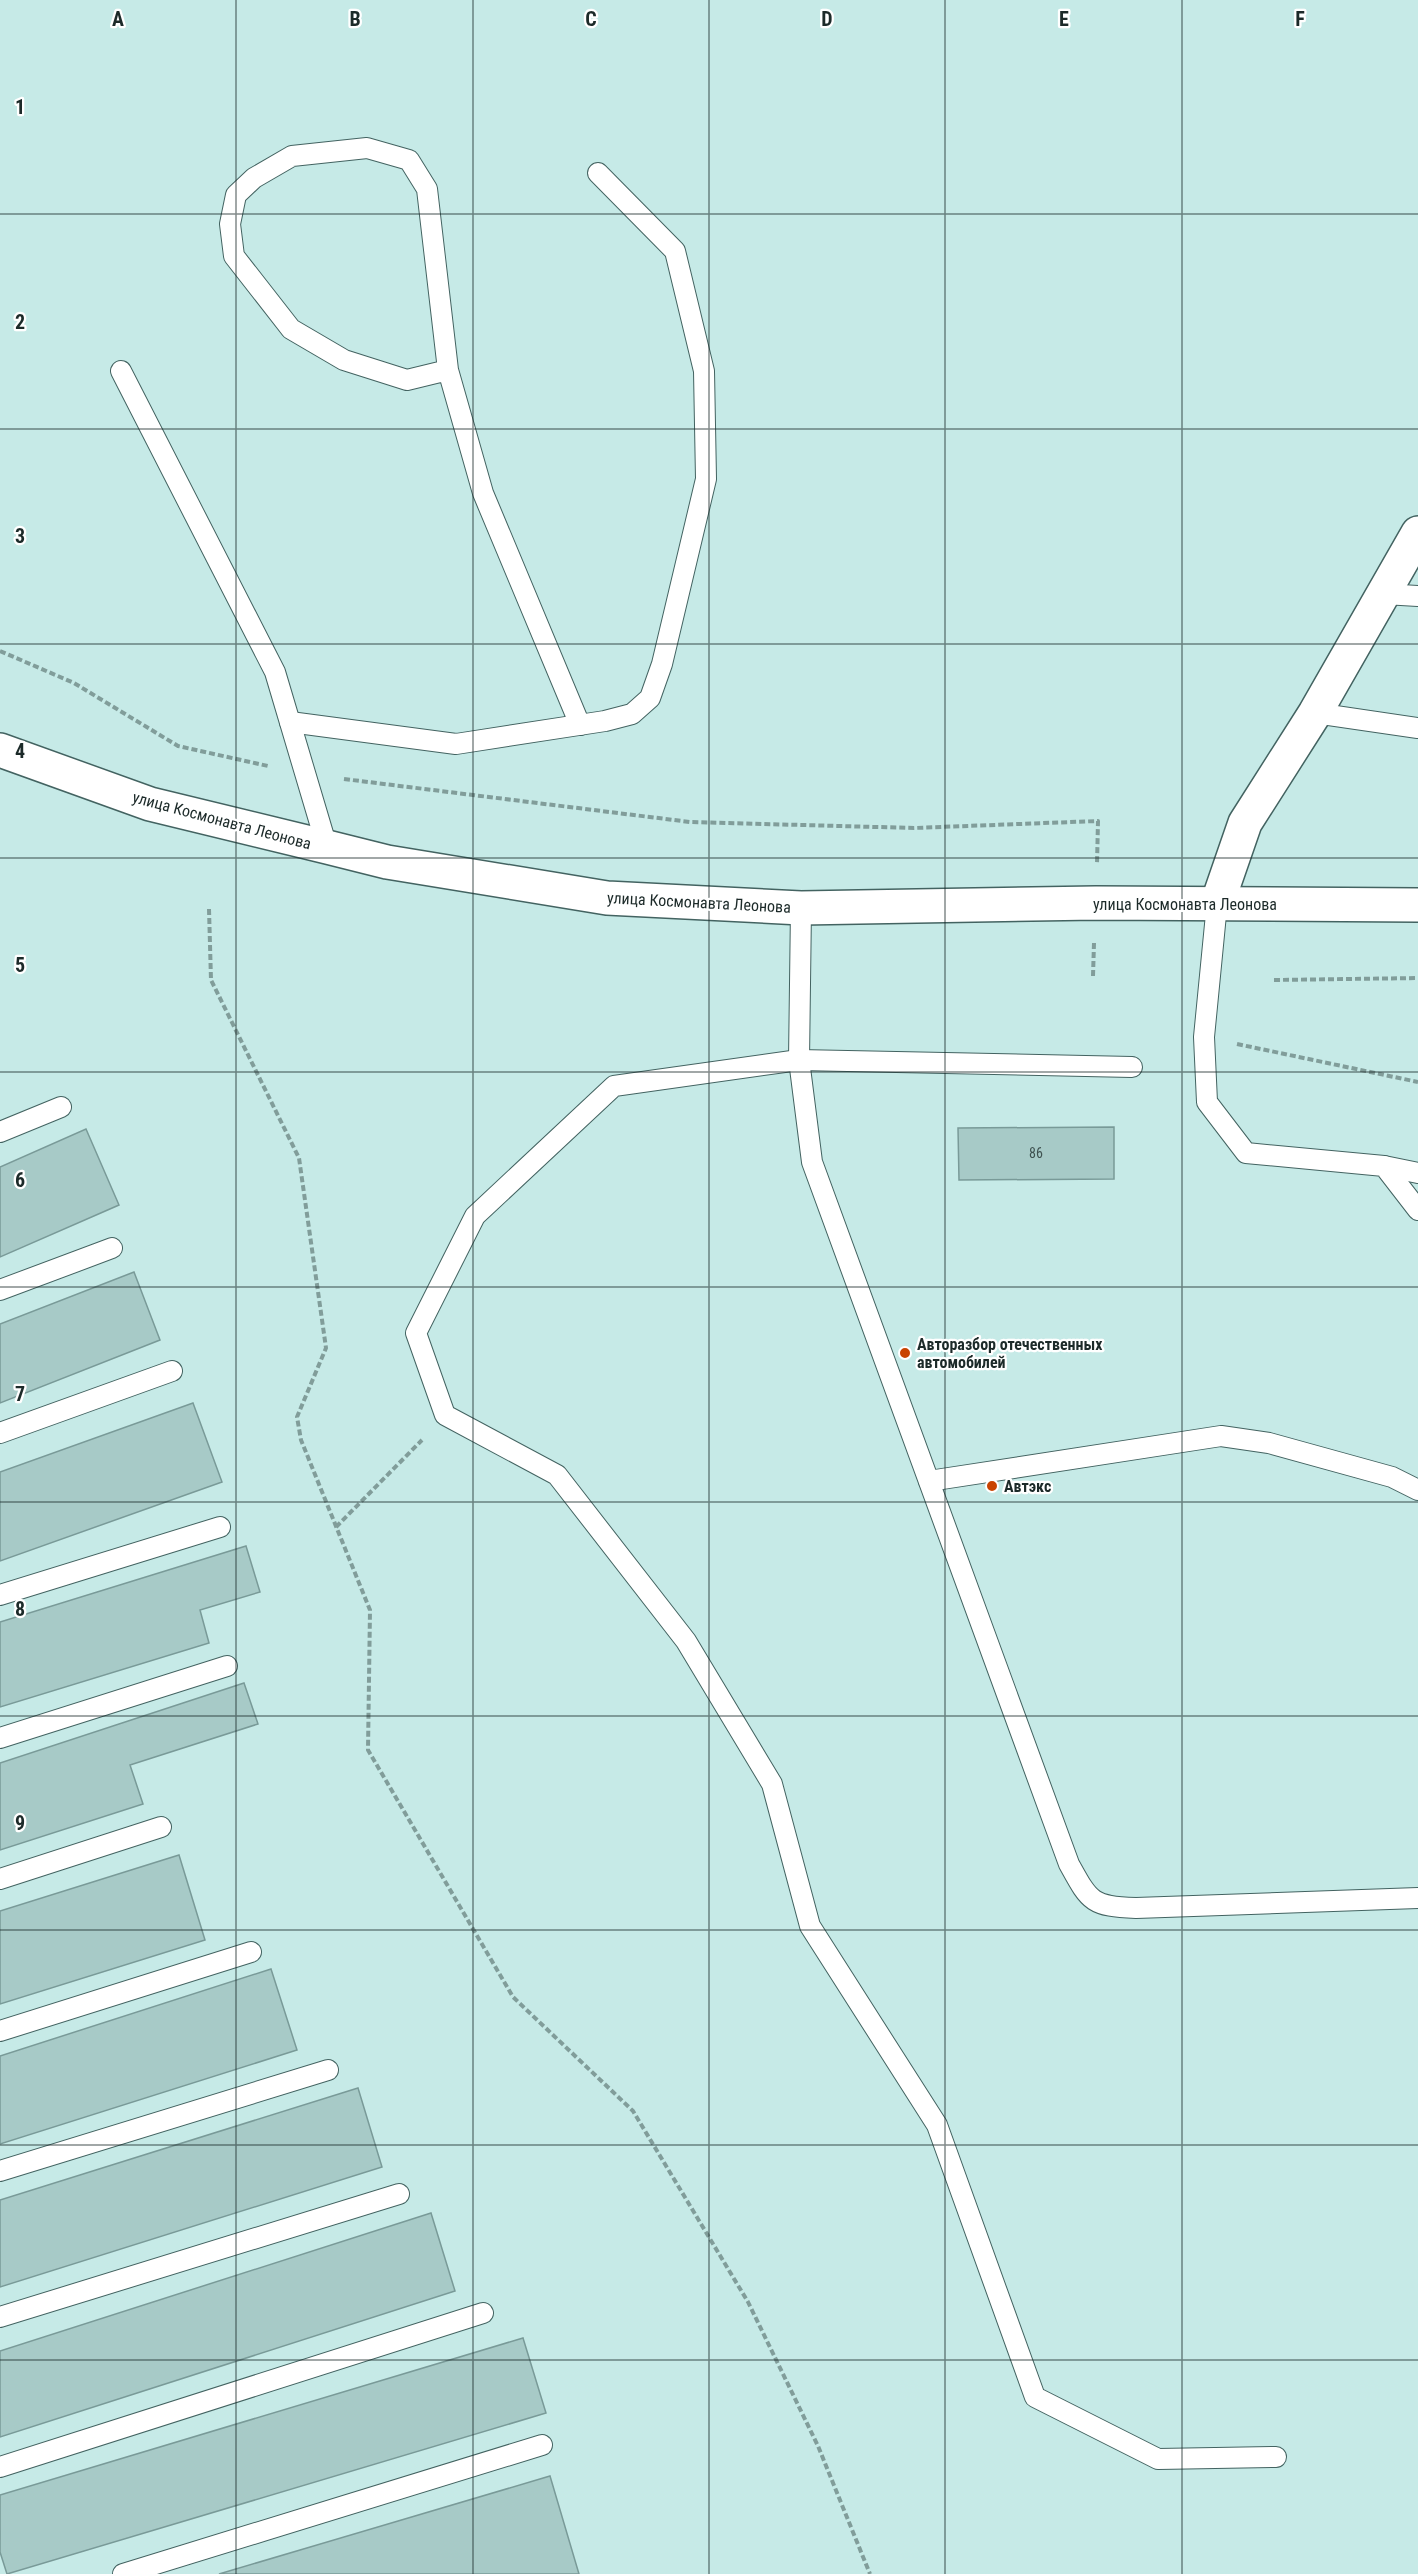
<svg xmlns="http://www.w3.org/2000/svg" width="1418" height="2574" viewBox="0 0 1418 2574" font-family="'Roboto Condensed',sans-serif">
<rect width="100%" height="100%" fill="#c6eae7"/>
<g fill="#a7cac7" stroke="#799a98" stroke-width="1.5">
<path d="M1114,1127V1179L959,1180L958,1128Z"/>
<path d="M86,1129L119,1205L0,1257V1167Z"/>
<path d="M134,1272L160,1340L0,1403V1324Z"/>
<path d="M193,1403L222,1482L0,1561V1472Z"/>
<path d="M246,1546L260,1592L200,1610L209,1643L0,1707V1622Z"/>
<path d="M244,1683L258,1724L130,1765L143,1804L0,1850V1763Z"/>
<path d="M179,1855L205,1940L0,2004V1911Z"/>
<path d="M271,1969L297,2050L0,2144V2056Z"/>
<path d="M358,2088L382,2167L0,2287V2200Z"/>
<path d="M431,2213L455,2291L0,2437V2351Z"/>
<path d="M523,2338L546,2413L7,2574L0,2552V2495Z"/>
<path d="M550,2476L579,2574H219Z"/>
</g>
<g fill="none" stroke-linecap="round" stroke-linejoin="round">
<defs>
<g id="lane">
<path d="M448,370L407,380L344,360L291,329L234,256L230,224L236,195L254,178L292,156L367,148L409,160L427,189L448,370L483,493L580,725"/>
<path d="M121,371L275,672L327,847"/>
<path d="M1384,594L1418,596"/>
<path d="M1315,713L1418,728"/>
<path d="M290,722L456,744L605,721L632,714L650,698L662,664L706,479L704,371L675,251L598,173"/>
<path d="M1217,904L1204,1037L1207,1102L1246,1153L1384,1166L1418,1210"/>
<path d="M801,908L799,1060L812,1162L1069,1864C1090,1902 1091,1906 1136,1908L1418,1898"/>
<path d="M1132,1067L799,1060L614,1086L475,1216L416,1333L445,1415L557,1475L686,1641L772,1784L810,1926L937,2125L1035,2397L1158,2459L1276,2457"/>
<path d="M0,1132L61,1107"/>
<path d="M1384,1166L1418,1173"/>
<path d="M0,1290L112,1248"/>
<path d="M0,1433L172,1371"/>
<path d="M929,1481L1221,1436L1269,1443L1392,1477L1418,1490"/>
<path d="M0,1595L220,1527"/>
<path d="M0,1738L227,1666"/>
<path d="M0,1879L161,1827"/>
<path d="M0,2031L251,1952"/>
<path d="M0,2171L328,2070"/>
<path d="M0,2317L399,2194"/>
<path d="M0,2467L483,2313"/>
<path d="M123,2574L542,2445"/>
</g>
<path id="street" d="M1217,904L1245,823L1315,713L1418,533"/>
<path id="primary" d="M0,750L150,804L327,847L387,862L607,898L801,908L1096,903L1418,905"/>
</defs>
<use href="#lane" stroke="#436361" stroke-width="22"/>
<use href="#street" stroke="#436361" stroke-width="36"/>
<use href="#primary" stroke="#436361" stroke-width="36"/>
<g stroke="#819d9a" stroke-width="4" stroke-dasharray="6 3" stroke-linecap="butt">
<path d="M0,651L74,683L178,746L268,766"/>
<path d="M344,779L690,822L914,828L1098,821L1097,864"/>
<path d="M209,909L211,980L299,1158L326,1348L297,1417L301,1440L370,1610L368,1750L513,1997L633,2111L748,2302L818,2446L870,2574"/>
<path d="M1093,976L1094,943"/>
<path d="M1274,980L1418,978"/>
<path d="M1237,1044L1418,1082"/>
<path d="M336,1527L422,1440"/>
</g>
<use href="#lane" stroke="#fff" stroke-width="20"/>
<use href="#street" stroke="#fff" stroke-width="33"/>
<use href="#primary" stroke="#fff" stroke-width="33"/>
</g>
<path fill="none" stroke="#1c2a29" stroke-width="1.5" stroke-opacity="0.55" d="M236,0V2574M473,0V2574M709,0V2574M945,0V2574M1182,0V2574M0,214H1418M0,429H1418M0,644H1418M0,858H1418M0,1072H1418M0,1287H1418M0,1502H1418M0,1716H1418M0,1930H1418M0,2145H1418M0,2360H1418"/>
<g fill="#c94300" stroke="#fff" stroke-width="2">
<circle cx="905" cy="1353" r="6"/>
<circle cx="992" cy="1486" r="6"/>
</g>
<g text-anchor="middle" stroke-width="4.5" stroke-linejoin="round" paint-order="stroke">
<g font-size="14" fill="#3f5250">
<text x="1036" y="1158">86</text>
</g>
<g font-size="16" fill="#1c2a29" stroke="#fff">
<text transform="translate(222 820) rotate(15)" y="6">улица Космонавта Леонова</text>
<text transform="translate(699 902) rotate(3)" y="6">улица Космонавта Леонова</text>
<text x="1185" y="910">улица Космонавта Леонова</text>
</g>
<g font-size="16" font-weight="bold" fill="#1c2a29" stroke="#fff" text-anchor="start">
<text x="917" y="1350">Авторазбор отечественных<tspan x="917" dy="18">автомобилей</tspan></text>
<text x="1004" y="1492">Автэкс</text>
</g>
</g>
<g font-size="20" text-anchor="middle" font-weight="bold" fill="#1c2a29" stroke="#fff" stroke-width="4.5" stroke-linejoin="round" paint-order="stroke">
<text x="118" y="26">A</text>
<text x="355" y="26">B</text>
<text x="591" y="26">C</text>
<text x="827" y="26">D</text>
<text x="1064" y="26">E</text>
<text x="1300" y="26">F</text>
<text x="20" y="114">1</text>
<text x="20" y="329">2</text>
<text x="20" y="543">3</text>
<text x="20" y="758">4</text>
<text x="20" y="972">5</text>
<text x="20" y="1187">6</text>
<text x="20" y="1401">7</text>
<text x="20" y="1616">8</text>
<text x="20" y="1830">9</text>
</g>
</svg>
